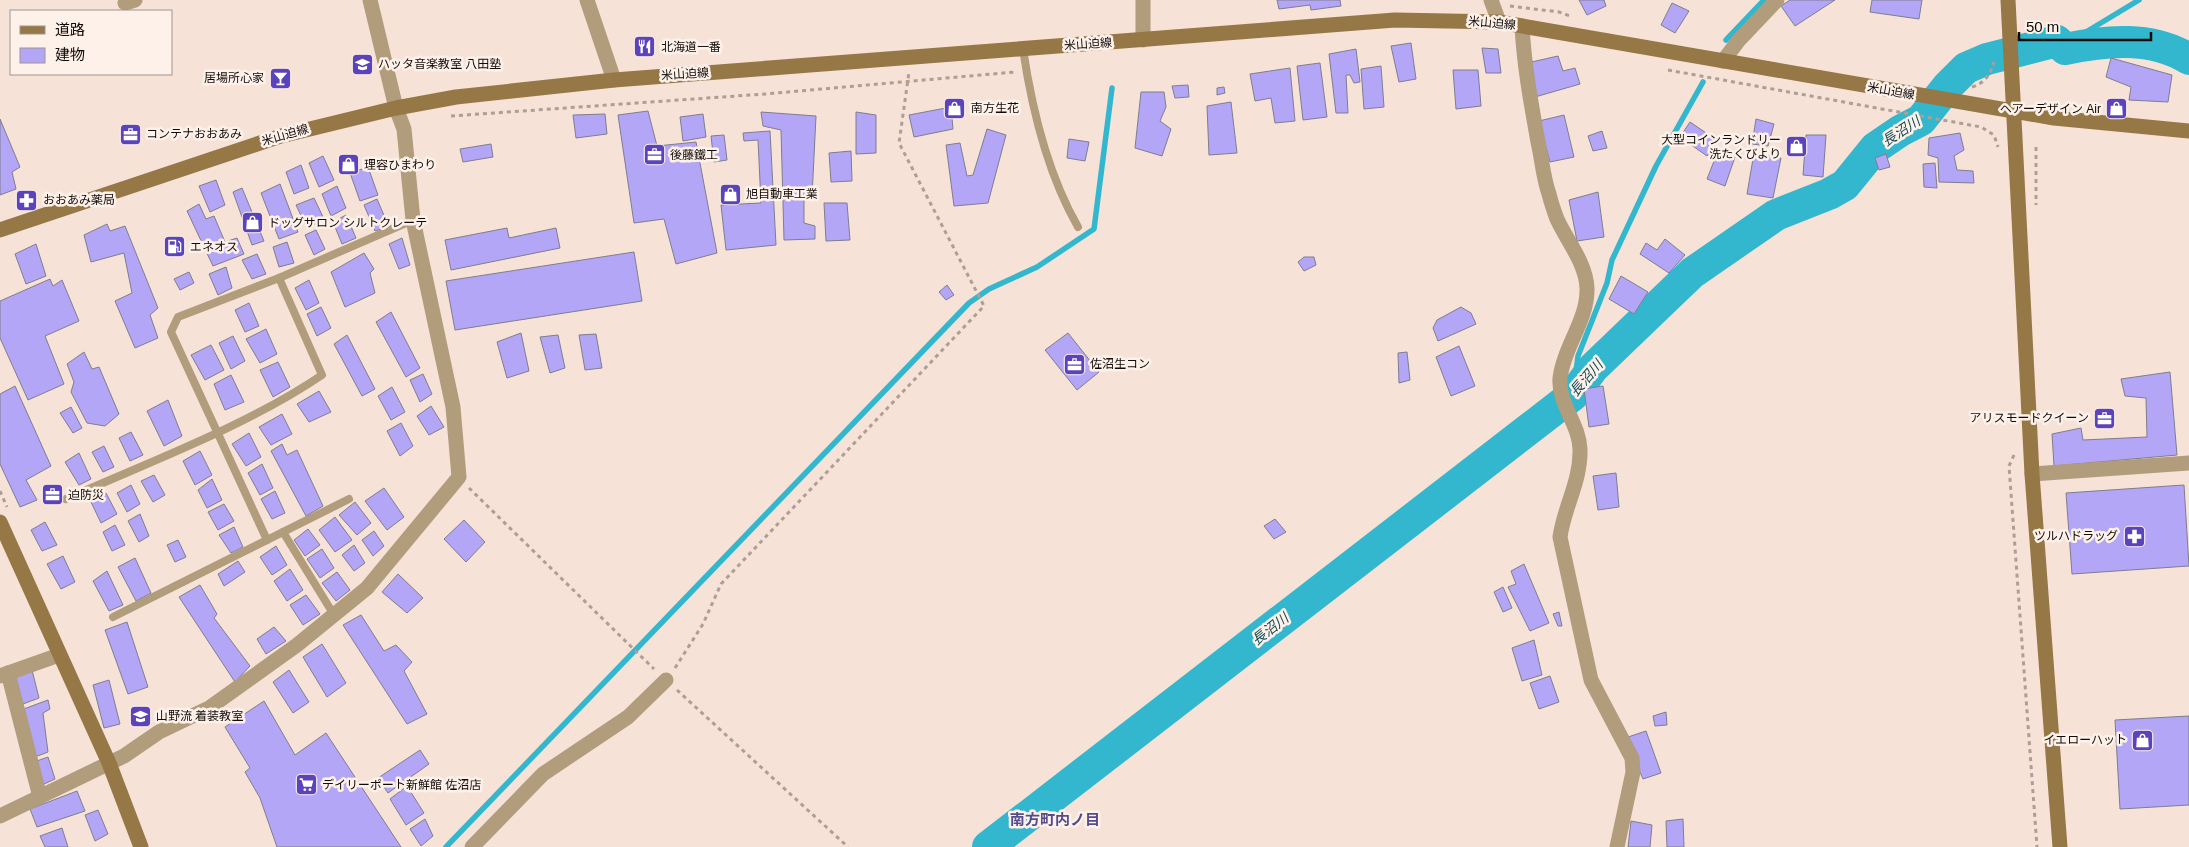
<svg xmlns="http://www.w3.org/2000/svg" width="2189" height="847" viewBox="0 0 2189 847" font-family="Helvetica,'Noto Sans JP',sans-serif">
<rect width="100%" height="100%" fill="#f6e2d7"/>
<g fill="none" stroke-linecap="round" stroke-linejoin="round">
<g stroke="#33b7ce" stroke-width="5.5">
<path d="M1726,40L1764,0"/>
<path d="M2057,41L2081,35L2139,0"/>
<path d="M1573,395L1578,356L1607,283L1612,260L1656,166L1703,82"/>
<path d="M446,847L969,303L989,289L1037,267L1094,229L1112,88"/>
</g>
<path stroke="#33b7ce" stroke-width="32" d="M988,847L1573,395L1593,368L1692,273L1776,215L1829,194L1845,185L1875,148L1900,131L1921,120L1948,86L1966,68L1987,59L2057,41L2065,49C2107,40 2152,36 2189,59"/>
</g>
<g fill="#b3a6f6" stroke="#7f7d8e">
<path d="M1277,0H1340L1341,6L1311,10L1310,5L1279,9Z"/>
<path d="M1579,0H1604L1606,6L1587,15Z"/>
<path d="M1790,0H1835L1795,26L1781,6Z"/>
<path d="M1872,0H1922L1919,19L1870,12Z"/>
<path d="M1672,3L1689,11L1675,33L1661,25Z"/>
<path d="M1411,43L1416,79L1399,82L1391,46Z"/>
<path d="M1482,48L1498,49L1501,73H1486Z"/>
<path d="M1356,49L1360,82L1354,83L1350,75H1346L1348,113H1336L1329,54Z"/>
<path d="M1558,56L1563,71L1575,68L1580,84L1535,97L1527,63Z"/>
<path d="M2111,58L2172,75L2168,102L2129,100L2131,87L2106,77Z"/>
<path d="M1320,63L1327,117L1303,120L1297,66Z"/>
<path d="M1381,66L1384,107L1364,109L1361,69Z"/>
<path d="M1290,68L1295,121L1275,123L1271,98L1255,101L1250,74Z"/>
<path d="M1453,70H1478L1481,106L1456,109Z"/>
<path d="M1188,85L1189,97L1175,98L1172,86Z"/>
<path d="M1224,87L1225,93L1217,95V88Z"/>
<path d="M1141,92H1164L1166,107L1160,121L1171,129L1162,156L1135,148Z"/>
<path d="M1231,102L1237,153L1209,155L1207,106Z"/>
<path d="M951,107L953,129L914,137L909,115Z"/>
<path d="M648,111L657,146L696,142L717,253L676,264L664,219L634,223L618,115Z"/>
<path d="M761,112L816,116L812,197H804V223L815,226V239L784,240L781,130L763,126Z"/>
<path d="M856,112L876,115V153L856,154Z"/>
<path d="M605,114L607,134L576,138L573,115Z"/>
<path d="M703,114L706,137L683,141L680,117Z"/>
<path d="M1564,115L1574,157L1550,162L1539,121Z"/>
<path d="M0,119L20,167L12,172L16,189L0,195Z"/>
<path d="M1756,119L1774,124L1768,146L1752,144Z"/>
<path d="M1690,122L1718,141L1707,156L1680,137Z"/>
<path d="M987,129L1006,135L988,203L954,206L946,145L960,143L967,176L973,175Z"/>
<path d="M770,131L776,245L726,250L721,205L761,203L758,140L744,141L743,133Z"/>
<path d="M1602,131L1607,148L1593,151L1588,136Z"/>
<path d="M1960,133L1964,150L1954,156L1957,170L1973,171L1974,183L1939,182L1938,158L1928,155L1929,138Z"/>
<path d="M724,135L727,160L714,162L711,136Z"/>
<path d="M1806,135H1826L1823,177L1803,175Z"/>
<path d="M1069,139L1089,142L1085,161L1067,158Z"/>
<path d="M491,144L493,157L463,162L460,149Z"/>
<path d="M851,151L852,181L831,182L829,153Z"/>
<path d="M1718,151L1735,157L1725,186L1707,179Z"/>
<path d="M1754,153L1781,158L1773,198L1747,194Z"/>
<path d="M1886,154L1890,167L1879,170L1875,158Z"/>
<path d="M323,156L334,180L319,187L309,163Z"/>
<path d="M1935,163L1937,188L1924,187L1923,164Z"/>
<path d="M301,165L309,188L294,194L286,172Z"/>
<path d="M368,167L378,195L360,201L350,173Z"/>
<path d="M216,180L225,205L210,212L199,186Z"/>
<path d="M280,184L298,232L279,239L261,193Z"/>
<path d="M337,186L346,208L331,216L322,194Z"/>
<path d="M242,188L264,241L252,245L233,192Z"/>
<path d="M1598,192L1604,237L1577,241L1569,200Z"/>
<path d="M314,198L324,219L307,228L296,205Z"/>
<path d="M377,199L389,227L375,231L364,205Z"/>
<path d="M824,203H847L850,240L826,241Z"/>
<path d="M199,204L206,219L214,216L225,242L237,238L244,254L213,266L187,211Z"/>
<path d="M346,215L356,238L342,244L333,222Z"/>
<path d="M107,224L110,231L125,226L158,308L150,315L158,338L135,348L115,301L132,293L124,253L91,262L84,235Z"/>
<path d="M507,228L509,238L556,228L560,248L451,270L445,240Z"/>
<path d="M316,230L325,249L314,255L305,235Z"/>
<path d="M402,238L410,265L399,269L389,244Z"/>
<path d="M1665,239L1685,255L1669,273L1640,254L1646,243L1657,250Z"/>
<path d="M287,242L294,263L279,267L273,247Z"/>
<path d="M36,244L46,276L26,284L15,254Z"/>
<path d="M634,252L642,301L455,330L446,281Z"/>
<path d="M364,253L374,269L370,273L375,293L345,307L331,272Z"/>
<path d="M257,254L266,274L252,279L242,260Z"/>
<path d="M1304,257H1314L1316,265L1304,271L1298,262Z"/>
<path d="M226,267L232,288L218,295L209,274Z"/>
<path d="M189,272L194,283L180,290L174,279Z"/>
<path d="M1621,276L1648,292L1634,314L1609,299Z"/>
<path d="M50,279L53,286L62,280L79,321L45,336L64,384L28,400L0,338V301Z"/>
<path d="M309,280L319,303L306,310L295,288Z"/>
<path d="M947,285L954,295L946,300L939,292Z"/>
<path d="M249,303L259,326L245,332L235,310Z"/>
<path d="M321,307L331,328L317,336L307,314Z"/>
<path d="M1461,307L1471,313L1476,324L1438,341L1433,328L1437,320Z"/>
<path d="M391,312L420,368L406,377L376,322Z"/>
<path d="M266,329L277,354L260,363L246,339Z"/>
<path d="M521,333L529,371L507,378L497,342Z"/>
<path d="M1068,333L1099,372L1077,390L1045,350Z"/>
<path d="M596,334L602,368L585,370L579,335Z"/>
<path d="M347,335L375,389L362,396L334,344Z"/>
<path d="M558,335L565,368L550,373L540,337Z"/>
<path d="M233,336L245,361L231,369L219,343Z"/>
<path d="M211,345L224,370L205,380L191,355Z"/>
<path d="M1459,346L1475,386L1451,396L1436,357Z"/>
<path d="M84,352L92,369L99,367L119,414L105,426L87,423L71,392L74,382L67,364Z"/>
<path d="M1407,352L1410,380L1399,383L1398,353Z"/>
<path d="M278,362L290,387L273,397L260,370Z"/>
<path d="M2170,372L2177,455L2054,466L2052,434L2081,428L2083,440L2147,437L2146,398L2125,396L2121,379Z"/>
<path d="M423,374L432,394L420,402L410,380Z"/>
<path d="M231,375L244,402L225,410L214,384Z"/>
<path d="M15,386L51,466L26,480L37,500L20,507L0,464V394Z"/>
<path d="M1603,386L1609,424L1589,427L1584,389Z"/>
<path d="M392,387L405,412L391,420L378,396Z"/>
<path d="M319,391L331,412L309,422L297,404Z"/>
<path d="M168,400L182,436L164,446L147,411Z"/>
<path d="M431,406L444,427L429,435L417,416Z"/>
<path d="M71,407L82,428L73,433L60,413Z"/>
<path d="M282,414L292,434L271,445L259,427Z"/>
<path d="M401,423L413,446L400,456L387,431Z"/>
<path d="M131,432L143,455L130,461L119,438Z"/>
<path d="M249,433L261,457L246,466L232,444Z"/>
<path d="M282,444L287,455L297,450L323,506L306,516L271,451Z"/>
<path d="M104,446L114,467L103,472L92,452Z"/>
<path d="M200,451L212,475L195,485L183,461Z"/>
<path d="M79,453L91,479L79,485L65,462Z"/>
<path d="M262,464L273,488L260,495L248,473Z"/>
<path d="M1616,473L1619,507L1598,510L1593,476Z"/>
<path d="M154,475L165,495L153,502L141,481Z"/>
<path d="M212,479L222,500L207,508L198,490Z"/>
<path d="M131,485L140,504L127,512L117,493Z"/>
<path d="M2184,485L2189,566L2072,574L2066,493Z"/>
<path d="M384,488L404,517L387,530L365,501Z"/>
<path d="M275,491L285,513L272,519L261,499Z"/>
<path d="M106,493L117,514L101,523L91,502Z"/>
<path d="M355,502L371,523L357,535L339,515Z"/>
<path d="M224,504L234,521L218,530L208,512Z"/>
<path d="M140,514L149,536L139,542L128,521Z"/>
<path d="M335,517L352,540L335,552L319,530Z"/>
<path d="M1275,519L1286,532L1274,539L1264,526Z"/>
<path d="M464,520L485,542L466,562L444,539Z"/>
<path d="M45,522L57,545L42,551L31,530Z"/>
<path d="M115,525L125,545L112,551L103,532Z"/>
<path d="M234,527L243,547L231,553L219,535Z"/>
<path d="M308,529L320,545L305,556L294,540Z"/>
<path d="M374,531L384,546L373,556L362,540Z"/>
<path d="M178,540L186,557L175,562L167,545Z"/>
<path d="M354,545L365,563L354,571L342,555Z"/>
<path d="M276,546L287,565L272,575L260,557Z"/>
<path d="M322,549L334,568L320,578L307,559Z"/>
<path d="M63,556L75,582L61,589L47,564Z"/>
<path d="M135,558L151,593L136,601L118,567Z"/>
<path d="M238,561L245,572L224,586L218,574Z"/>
<path d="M1524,564L1549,623L1530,631L1508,587L1516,584L1511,571Z"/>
<path d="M290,569L303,590L287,601L274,581Z"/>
<path d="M107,571L123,605L109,611L93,581Z"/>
<path d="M337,572L350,590L336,601L322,583Z"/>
<path d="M398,574L423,598L407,613L382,592Z"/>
<path d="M200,585L217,614L214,618L250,666L235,682L179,597Z"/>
<path d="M1503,587L1512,608L1503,612L1494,592Z"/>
<path d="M306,595L320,614L303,625L290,605Z"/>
<path d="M1559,612L1562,626H1558L1553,614Z"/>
<path d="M361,615L384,651L396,645L412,662L404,671L427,714L407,724L343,625Z"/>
<path d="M127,622L148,687L128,694L105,630Z"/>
<path d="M274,627L286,641L266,654L257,639Z"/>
<path d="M1534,640L1542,675L1522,681L1512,648Z"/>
<path d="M322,644L346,683L327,697L303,657Z"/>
<path d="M32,670L39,698L23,704L14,676Z"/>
<path d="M289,670L309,702L293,713L273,682Z"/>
<path d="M1550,676L1559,702L1539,709L1530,683Z"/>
<path d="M109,680L120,724L104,728L93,685Z"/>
<path d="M48,700L50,709L43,713L48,752L35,757L21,710Z"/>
<path d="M264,701L295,755L326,733L401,847H277L260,798L245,772L250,768L225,727Z"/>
<path d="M1666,712L1667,725L1655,726L1653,716Z"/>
<path d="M2189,716V805L2120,809L2115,720Z"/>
<path d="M1646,731L1661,773L1643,779L1625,738Z"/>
<path d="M420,750L429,764L388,793L378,778Z"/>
<path d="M48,757L55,779L42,785L34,762Z"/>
<path d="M407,786L424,813L406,825L390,799Z"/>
<path d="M77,791L85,811L37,827L30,809Z"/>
<path d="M98,810L108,834L95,841L85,815Z"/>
<path d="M425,819L433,836L421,846L410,829Z"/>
<path d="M1683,819L1684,847H1667L1666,821Z"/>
<path d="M1631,821L1652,825L1650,847H1628Z"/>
<path d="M62,828L68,847H45L40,836Z"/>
</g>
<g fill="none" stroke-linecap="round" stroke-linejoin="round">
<g stroke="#ae9f96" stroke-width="3" stroke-dasharray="4 4" stroke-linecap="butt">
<path d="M1510,6L1559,12L1570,16"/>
<path d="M1668,70L1981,127L1994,135L1998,147"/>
<path d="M1972,87C1985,83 1990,75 1994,62"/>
<path d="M451,116L765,94L1015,72"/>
<path d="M2036,147V205"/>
<path d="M2014,455L2009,466L2037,847"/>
<path d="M469,488L654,669"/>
<path d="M0,491L7,507"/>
<path d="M675,668L703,624L721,584L984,306L899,143L909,72"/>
<path d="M677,690L848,847"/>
</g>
<g stroke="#b19c7c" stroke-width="8">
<path d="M1023,49C1032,110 1047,173 1078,227"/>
<path d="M66,499C149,462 247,426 322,375L279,278"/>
<path d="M283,532L334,615"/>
<path d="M267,540L171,332L178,317L279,278L413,220"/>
<path d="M113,617L349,499"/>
</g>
<g stroke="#b19c7c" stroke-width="15">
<path d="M587,0L614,80"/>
<path d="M1143,0V40"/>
<path d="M1491,0L1499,22"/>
<path d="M125,3L135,0"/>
<path d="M1522,26C1524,65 1531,103 1538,142C1542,159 1543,177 1549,194C1551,202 1554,211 1557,219C1567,241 1586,263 1587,288C1588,320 1564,346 1560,378C1558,404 1579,423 1580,449C1581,481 1564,507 1560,537L1591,680L1632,758L1633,772L1617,847"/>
<path d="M1723,61L1739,40L1777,0"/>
<path d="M2032,474L2189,463"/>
<path d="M8,673L40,797"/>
<path d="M0,676L59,655"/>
<path d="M0,816L124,756L159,732L209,708L297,645L367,588L459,477L453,407L413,220L404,129L396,108L370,0"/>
<path d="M472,847L543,774L628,717L666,680"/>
</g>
<g stroke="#967746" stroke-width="15">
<path d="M2008,0L2032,474L2060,847"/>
<path d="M0,230L281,136L396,108L456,97L614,80L1395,20L1499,22L2054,118L2189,131"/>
<path d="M0,522L109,763L141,847"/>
</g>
</g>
<defs>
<symbol id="restaurant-square" viewBox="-11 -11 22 22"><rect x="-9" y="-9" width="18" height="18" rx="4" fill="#5b43bb" stroke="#fdf1ea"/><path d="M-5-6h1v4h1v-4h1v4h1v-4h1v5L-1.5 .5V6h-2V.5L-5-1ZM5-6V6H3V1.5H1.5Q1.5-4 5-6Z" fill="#fff"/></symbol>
<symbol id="school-square" viewBox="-11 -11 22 22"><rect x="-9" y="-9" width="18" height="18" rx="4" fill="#5b43bb" stroke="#fdf1ea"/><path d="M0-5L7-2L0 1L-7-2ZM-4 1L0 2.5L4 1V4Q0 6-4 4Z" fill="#fff"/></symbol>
<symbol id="bar-square" viewBox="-11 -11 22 22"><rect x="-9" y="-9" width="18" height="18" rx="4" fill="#5b43bb" stroke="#fdf1ea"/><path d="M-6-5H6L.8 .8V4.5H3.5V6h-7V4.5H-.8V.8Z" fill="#fff"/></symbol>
<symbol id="shop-square" viewBox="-11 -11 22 22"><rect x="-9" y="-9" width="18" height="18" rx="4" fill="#5b43bb" stroke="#fdf1ea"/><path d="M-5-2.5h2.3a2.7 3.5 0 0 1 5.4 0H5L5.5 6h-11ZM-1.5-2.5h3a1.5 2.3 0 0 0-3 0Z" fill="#fff"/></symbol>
<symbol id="office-square" viewBox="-11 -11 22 22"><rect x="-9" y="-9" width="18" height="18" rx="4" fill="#5b43bb" stroke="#fdf1ea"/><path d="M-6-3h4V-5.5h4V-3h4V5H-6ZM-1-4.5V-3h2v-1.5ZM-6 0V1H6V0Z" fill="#fff"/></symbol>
<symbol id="pharmacy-square" viewBox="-11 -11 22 22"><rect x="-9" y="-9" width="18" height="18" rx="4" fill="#5b43bb" stroke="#fdf1ea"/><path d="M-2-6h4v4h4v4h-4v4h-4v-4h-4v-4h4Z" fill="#fff"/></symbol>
<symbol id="fuel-square" viewBox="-11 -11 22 22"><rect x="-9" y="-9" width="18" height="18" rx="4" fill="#5b43bb" stroke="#fdf1ea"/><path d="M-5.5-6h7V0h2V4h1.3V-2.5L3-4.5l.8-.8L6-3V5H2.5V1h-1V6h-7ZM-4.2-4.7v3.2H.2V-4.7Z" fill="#fff"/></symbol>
<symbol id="supermarket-square" viewBox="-11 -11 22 22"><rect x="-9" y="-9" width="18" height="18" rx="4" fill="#5b43bb" stroke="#fdf1ea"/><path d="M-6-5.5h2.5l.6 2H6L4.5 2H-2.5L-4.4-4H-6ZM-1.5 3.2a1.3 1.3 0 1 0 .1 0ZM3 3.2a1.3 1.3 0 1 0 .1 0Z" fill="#fff"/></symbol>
</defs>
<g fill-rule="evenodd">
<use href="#restaurant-square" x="632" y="34" width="25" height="25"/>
<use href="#school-square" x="350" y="52" width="25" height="25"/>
<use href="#bar-square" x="268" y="66" width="25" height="25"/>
<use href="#shop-square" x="942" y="96" width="25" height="25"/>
<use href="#shop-square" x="2104" y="96" width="25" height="25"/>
<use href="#office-square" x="118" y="122" width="25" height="25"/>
<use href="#shop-square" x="1784" y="134" width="25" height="25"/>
<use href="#office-square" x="642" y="142" width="25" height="25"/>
<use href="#shop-square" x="336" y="152" width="25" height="25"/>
<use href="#shop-square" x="718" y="182" width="25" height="25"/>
<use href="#pharmacy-square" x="14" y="188" width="25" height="25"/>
<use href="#shop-square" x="240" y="210" width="25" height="25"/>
<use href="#fuel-square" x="162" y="234" width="25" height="25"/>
<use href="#office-square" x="1062" y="352" width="25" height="25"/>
<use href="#office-square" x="2092" y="406" width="25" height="25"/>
<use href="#office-square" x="40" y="482" width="25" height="25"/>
<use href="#pharmacy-square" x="2122" y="524" width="25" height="25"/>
<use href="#school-square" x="128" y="704" width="25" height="25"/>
<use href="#shop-square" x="2130" y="728" width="25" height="25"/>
<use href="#supermarket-square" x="294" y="772" width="25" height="25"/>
</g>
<g text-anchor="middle" stroke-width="5" stroke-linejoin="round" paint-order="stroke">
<g font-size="12" fill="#110b08" stroke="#fdf1ea">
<text transform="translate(1492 23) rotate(5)" y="4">米山迫線</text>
<text transform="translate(1088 44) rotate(-4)" y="4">米山迫線</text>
<text transform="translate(685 74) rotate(-4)" y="4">米山迫線</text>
<text transform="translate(1891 91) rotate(10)" y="4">米山迫線</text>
<text transform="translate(285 135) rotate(-16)" y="4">米山迫線</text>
</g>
<g font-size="12" fill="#110b08" stroke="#fdf1ea" text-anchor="start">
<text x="661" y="51">北海道一番</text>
<text x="378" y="68">ハッタ音楽教室 八田塾</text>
<text x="264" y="82" text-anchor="end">居場所心家</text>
<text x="971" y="112">南方生花</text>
<text x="2101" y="113" text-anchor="end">ヘアーデザイン Air</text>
<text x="146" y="138">コンテナおおあみ</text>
<text x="1781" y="144" text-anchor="end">大型コインランドリー<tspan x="1781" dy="14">洗たくびより</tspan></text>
<text x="670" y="159">後藤鐵工</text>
<text x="364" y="169">理容ひまわり</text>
<text x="746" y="198">旭自動車工業</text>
<text x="43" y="204">おおあみ薬局</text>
<text x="268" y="227">ドッグサロン シルトクレーテ</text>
<text x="190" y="251">エネオス</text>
<text x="1090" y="368">佐沼生コン</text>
<text x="2089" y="422" text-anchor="end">アリスモードクイーン</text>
<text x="68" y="499">迫防災</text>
<text x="2118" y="540" text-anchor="end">ツルハドラッグ</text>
<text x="156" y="720">山野流 着装教室</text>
<text x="2127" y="744" text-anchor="end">イエローハット</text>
<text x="322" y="789">デイリーポート新鮮館 佐沼店</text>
</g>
<g font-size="14" font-style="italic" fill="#124953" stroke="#fdf1ea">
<text transform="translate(1901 131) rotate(-33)" y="5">長沼川</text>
<text transform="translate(1586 378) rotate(-49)" y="5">長沼川</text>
<text transform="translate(1270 629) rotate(-38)" y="5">長沼川</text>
</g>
<g font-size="15" font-weight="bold" fill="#544d8b" stroke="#fdf1ea">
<text x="1055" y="825">南方町内ノ目</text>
</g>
</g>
<rect x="10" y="10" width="162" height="65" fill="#fdf1ea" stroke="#9f9590"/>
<rect x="20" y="26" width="25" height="8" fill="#967746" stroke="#9f9590"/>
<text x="55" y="35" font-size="15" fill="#110b08">道路</text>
<rect x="20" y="48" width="25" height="15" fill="#b3a6f6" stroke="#9f9590"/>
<text x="55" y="60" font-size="15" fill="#110b08">建物</text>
<path d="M2019 32v8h132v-8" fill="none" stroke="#110b08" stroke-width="2.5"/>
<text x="2026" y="32" font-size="15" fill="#110b08" stroke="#fdf1ea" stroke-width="4" paint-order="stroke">50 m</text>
</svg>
